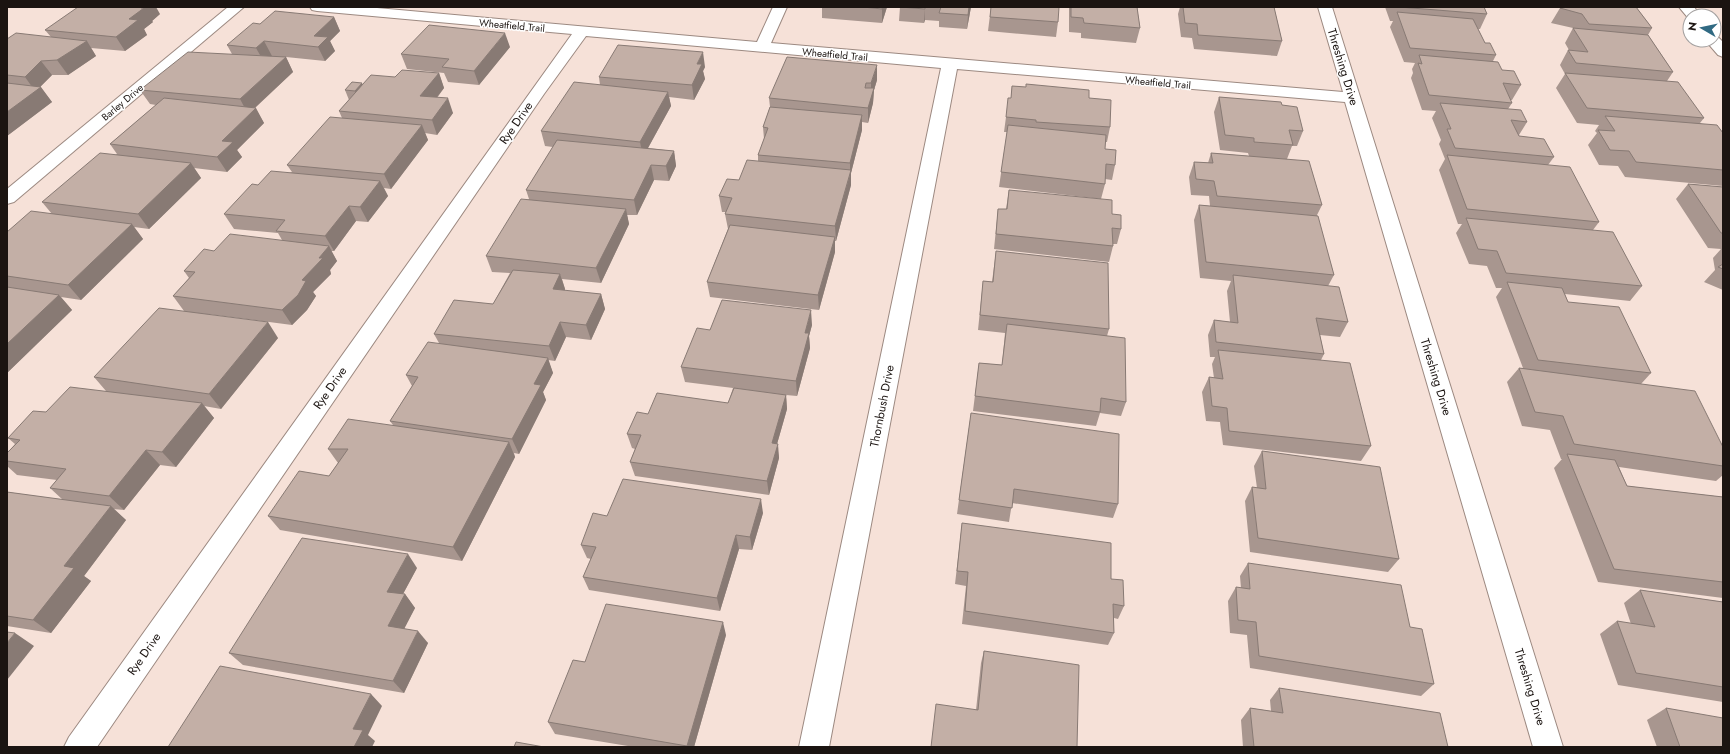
<svg xmlns="http://www.w3.org/2000/svg" width="1730" height="754" viewBox="0 0 1730 754" font-family="Jost,sans-serif">
<rect width="100%" height="100%" fill="#f6e1d8"/>
<g fill="none" stroke-linecap="round" stroke-linejoin="round">
<defs>
<g id="street">
<path d="M228,7H244L14,202L7,204V189Z"/>
<path d="M310,7H366L757,42L773,7H787L771,43L1343,92L1318,7H1332L1563,747H1533L1345,102L957,69L829,747H799L941,68L586,36L544,94L97,747H64L69,737L572,34L317,11L312,10Z"/>
<path d="M1679,7H1694L1701,16H1690V19H1689Z"/>
<path d="M1714,36L1718,37L1723,42V57L1718,55L1705,40H1714Z"/>
</g>
</defs>
<use href="#street" stroke="#9c8981" stroke-width="2"/>
<use href="#street" fill="#fff" fill-rule="evenodd"/>
</g>
<g fill="#a8968f">
<path d="M822,7H887L882,23L822,18Z"/>
<path d="M900,7H971L967,29L939,27V21L925,20L924,23L899,21Z"/>
<path d="M991,7L1058,22L1056,37L988,31Z"/>
<path d="M1069,7H1137L1140,28L1136,43L1081,38V33L1069,32Z"/>
<path d="M1180,7H1274L1282,41L1277,56L1194,49L1192,38L1181,37L1178,14Z"/>
<path d="M1385,7H1484L1487,14L1480,29H1478L1485,43L1496,55L1493,61L1502,70L1521,85L1512,100H1510L1512,103L1508,109L1527,122L1519,135V136L1554,157L1548,165L1599,222L1593,230L1642,286L1630,301L1565,294L1568,302L1651,373L1641,384L1723,447V475L1716,481L1619,467L1627,486L1723,497V598L1598,582L1554,468L1562,459H1561L1550,430L1522,426L1507,382L1519,368H1523L1496,297L1502,288H1496L1487,266L1469,264L1456,233L1462,224H1458L1439,170L1445,159L1439,144L1441,140L1432,118L1436,111L1422,110L1411,78L1413,73L1412,69L1415,63L1404,62L1390,27L1393,21H1390Z"/>
<path d="M1561,7H1636L1652,28L1648,35L1673,72L1667,81L1704,118L1700,123L1723,133V186L1625,177L1618,166L1599,165L1588,145L1597,133L1595,131L1599,125L1577,123L1556,88L1565,74L1560,65L1568,50H1569L1565,43L1573,28L1551,23L1560,8H1561Z"/>
<path d="M160,14L152,21L153,22L144,29L147,35L125,51L91,48L96,56L68,75H52L40,87L52,102L7,136V39L51,37L45,30Z"/>
<path d="M334,17L340,31L330,41L335,51L325,61L286,57L293,72L255,108L264,123L237,150L242,157L227,172L194,168L201,178L149,229L134,227L143,239L81,300L61,297L72,310L7,373V232L52,214L42,202L117,154L110,144L156,105L150,104L140,90L232,54L227,45L260,24Z"/>
<path d="M510,47L479,85L448,82L444,73L407,69L401,54Z"/>
<path d="M705,67L703,71L705,79L694,100L669,97L671,106L648,148L674,151L676,166L669,181L654,180L637,215H627L629,224L601,283L562,279L565,289V291L601,294L605,309L591,340L566,337L555,361L548,360L553,373L543,392L546,400L519,454L514,453L515,457L462,561L280,530L268,516L329,476L338,463L328,449L393,425L390,421L412,386L406,375L439,343L434,334L493,304L510,273L492,272L486,256L529,199L526,190L553,147L545,146L541,131L600,85L599,77Z"/>
<path d="M439,73L444,88L437,98L453,113L437,135L425,133L428,140L391,189L384,188L388,196L368,222L356,221L334,251H331L337,261L330,270L331,274L313,292L316,296L307,310L292,325L207,314L278,338L221,409L204,406L214,418L176,467L160,465L124,510L113,509L126,520L84,576L91,581L51,633L7,626V492L63,500L50,488L57,480L17,475L7,466V453L15,444L8,438L46,412L106,391L94,377L184,311L173,296L189,278L184,271L214,251L282,240L278,233L234,229L224,214L258,185L292,172L287,165L342,118L339,111L349,100L345,90L395,77Z"/>
<path d="M877,80L874,90L873,103L868,123L862,122V130L851,173V185L836,241H835V252L819,310L710,297L707,282L728,229L725,214L726,212H722L719,196L739,180L758,161V155L764,139L763,127L770,107L769,98Z"/>
<path d="M1012,86L1089,98L1110,127L1107,142H1105V149L1115,165L1112,180L1105,179V184L1101,199L999,187L1007,132H1004L1006,117L1011,98Z"/>
<path d="M1219,97L1282,105L1303,131L1297,146H1292L1287,159L1322,205L1317,215L1334,275L1328,286L1348,322L1340,337L1320,335L1324,354L1321,360L1371,446L1361,461L1223,445L1220,422L1206,421L1202,392L1209,377L1214,378L1212,364L1215,357H1210L1208,335L1214,320L1230,322L1227,291L1231,281L1200,278L1194,220L1199,205L1210,206L1209,196L1191,195L1189,177L1194,162L1208,163L1211,153L1249,156L1248,153L1220,150L1214,112Z"/>
<path d="M1688,184L1723,187V290L1704,282L1715,270L1713,258L1721,249L1708,248L1676,199Z"/>
<path d="M1009,190L1112,214L1121,229L1117,244H1113V246L1109,262L994,249L998,209H1006Z"/>
<path d="M996,251L1109,329L1107,336L1126,402L1121,416L1100,413L1096,426L973,411L979,363L1002,365L1005,333L978,330L983,281L992,282Z"/>
<path d="M812,325L809,336L810,348L797,396L786,395L787,409L777,444L779,458L769,495L635,476L630,462L635,449L632,448L627,434L648,414L728,403L733,388L685,382L681,367L710,330Z"/>
<path d="M971,413L1118,504L1113,518L1012,503L1009,522L957,514Z"/>
<path d="M1262,451L1399,559L1388,572L1250,552L1245,501L1252,487L1257,488L1254,466Z"/>
<path d="M763,513L752,550L739,549L720,611L589,590L583,577L591,559L587,558L581,545L607,516Z"/>
<path d="M962,523L1111,579L1124,606L1118,619L1114,618V633L1108,645L962,624L966,586L955,584Z"/>
<path d="M1248,563L1410,627L1434,684L1421,696L1250,668L1247,635L1230,633L1228,601L1236,587L1241,588L1240,576Z"/>
<path d="M417,568L403,594H405L415,608L404,628L428,643L404,693L243,665L229,653Z"/>
<path d="M1640,590L1723,602V702L1618,685L1600,634L1617,621L1631,624L1624,603Z"/>
<path d="M726,635L694,747H634L555,734L548,722L585,662Z"/>
<path d="M984,651L1077,747L976,710L981,663Z"/>
<path d="M1279,688L1448,747H1243L1241,720L1250,708L1271,711L1270,700Z"/>
<path d="M1666,708L1723,747H1657L1647,720Z"/>
</g>
<g fill="#887a74">
<path d="M142,7H156L160,14L152,21L153,22L144,29L147,35L125,51L116,37L129,19Z"/>
<path d="M882,7H887L882,23Z"/>
<path d="M925,7V20L924,23L925,9Z"/>
<path d="M969,7H971L967,29L968,15Z"/>
<path d="M334,17L340,31L330,41L335,51L325,61L318,47L314,36Z"/>
<path d="M505,33L510,47L479,85L474,71Z"/>
<path d="M87,41L96,56L68,75L57,60Z"/>
<path d="M264,41L272,56L264,62L256,48Z"/>
<path d="M703,52L705,67L703,71L705,79L694,100L692,85L697,64Z"/>
<path d="M286,57L293,72L248,114L240,99Z"/>
<path d="M41,61L52,75L39,88L41,87L52,102L7,136V112L35,91L25,77Z"/>
<path d="M877,65V80L874,90L873,103L868,123V108L871,96V83Z"/>
<path d="M439,73L444,88L426,111L420,96Z"/>
<path d="M362,83L368,98L361,106L355,91Z"/>
<path d="M668,92L671,106L643,157L640,142Z"/>
<path d="M448,98L453,113L437,135L432,120Z"/>
<path d="M256,108L264,123L237,150L242,157L227,172L217,157L222,141Z"/>
<path d="M862,115V130L851,173V185L836,241L835,226L850,175V163Z"/>
<path d="M422,125L428,140L391,189L384,174Z"/>
<path d="M674,151L676,166L669,181L666,166Z"/>
<path d="M191,163L201,178L149,229L138,214Z"/>
<path d="M651,165L654,180L637,215L634,200Z"/>
<path d="M380,181L388,196L368,222L360,207Z"/>
<path d="M349,206L356,221L334,251L325,236Z"/>
<path d="M626,209L629,224L601,283L596,268Z"/>
<path d="M132,224L143,239L81,300L68,285Z"/>
<path d="M835,237V252L819,310L818,295Z"/>
<path d="M329,246L337,261L330,270L331,274L313,292L316,296L307,310L292,325L282,310L302,280L319,258Z"/>
<path d="M560,274L565,289L558,304L553,289Z"/>
<path d="M601,294L605,309L591,340L586,325Z"/>
<path d="M59,295L72,310L7,373V344Z"/>
<path d="M811,310L812,325L809,336L810,348L797,396L796,381L805,333Z"/>
<path d="M268,322L278,338L221,409L209,394Z"/>
<path d="M560,322L566,337L555,361L549,346Z"/>
<path d="M548,358L553,373L543,392L546,400L519,454L512,439L534,384Z"/>
<path d="M786,395L787,409L773,458L772,443Z"/>
<path d="M202,403L214,418L176,467L162,452Z"/>
<path d="M509,442L515,457L462,561L453,547Z"/>
<path d="M778,444L779,458L769,495L767,481Z"/>
<path d="M146,450L160,465L124,510L109,496Z"/>
<path d="M761,499L763,513L752,550L750,537Z"/>
<path d="M111,506L126,520L84,576L91,581L51,633L33,620L64,566Z"/>
<path d="M736,535L739,549L720,611L717,598Z"/>
<path d="M408,554L417,568L397,605L387,592Z"/>
<path d="M405,594L415,608L399,639L388,626Z"/>
<path d="M723,622L726,635L694,747H688L687,746Z"/>
<path d="M418,631L428,643L404,693L393,681Z"/>
<path d="M15,633L34,646L7,680V643Z"/>
<path d="M371,694L382,706L368,735L375,741L372,747H354L353,729Z"/>
</g>
<g fill="#c3afa6" stroke="#887a74">
<path d="M78,7H142L141,8H144L129,19L138,20L116,37L45,30Z"/>
<path d="M863,7H882V9Z"/>
<path d="M900,7H925V9Z"/>
<path d="M938,7H969L968,15L939,13L941,7Z"/>
<path d="M991,7H1059L1058,22L990,17Z"/>
<path d="M1071,7H1137L1140,28L1084,23L1083,18L1071,17Z"/>
<path d="M1183,7H1274L1282,41L1198,35L1197,24L1185,23Z"/>
<path d="M1399,7H1484L1487,14Z"/>
<path d="M1564,7H1636L1652,28L1589,24L1582,14L1560,8Z"/>
<path d="M275,11L334,17L314,36L328,37L318,47L264,41L256,48L227,45L253,23L260,24Z"/>
<path d="M1397,12L1473,19L1485,43H1490L1496,55L1410,48Z"/>
<path d="M429,25L505,33L474,71L442,67L449,59L401,54Z"/>
<path d="M1573,28L1648,35L1673,72L1576,63L1568,50L1588,52Z"/>
<path d="M16,33L87,41L57,60L41,61L25,77L7,75V39Z"/>
<path d="M618,45L703,52L697,64H702L692,85L599,77Z"/>
<path d="M188,52L286,57L240,99L140,90Z"/>
<path d="M1419,55L1498,62L1502,70L1514,71L1521,85L1503,83L1512,103L1429,95L1418,63L1422,64Z"/>
<path d="M787,57L877,65L871,83H866L865,88H874L868,108L769,98Z"/>
<path d="M402,70L439,73L420,96L448,98L432,120L339,111L371,75L395,77Z"/>
<path d="M1565,73L1678,82L1704,118L1587,108Z"/>
<path d="M352,82L362,83L355,91L345,90Z"/>
<path d="M574,82L668,92L640,142L541,131Z"/>
<path d="M7,83L41,87L7,112Z"/>
<path d="M1026,84L1089,90V98L1111,100L1110,127L1036,122V120L1006,117L1008,98H1011L1012,86L1026,87Z"/>
<path d="M1219,97L1281,102L1282,105L1297,107L1303,131L1289,130L1293,145L1254,142V138L1225,135Z"/>
<path d="M164,98L256,108L222,141L233,142L217,157L110,144Z"/>
<path d="M1440,103L1521,110L1527,122L1511,120L1519,136L1544,139L1554,157L1455,148L1447,129H1451Z"/>
<path d="M770,107L862,115L850,163L758,155L768,128L763,127Z"/>
<path d="M1605,116L1717,125L1723,133V170L1636,162L1629,151L1610,150L1598,130L1615,131Z"/>
<path d="M330,117L422,125L384,174L287,165Z"/>
<path d="M1008,125L1106,135L1105,149L1116,150L1115,165L1106,164L1105,184L1001,172Z"/>
<path d="M557,140L674,151L666,166L651,165L634,200L526,190Z"/>
<path d="M100,153L191,163L138,214L42,202Z"/>
<path d="M1211,153L1309,161L1322,205L1217,196L1214,181L1196,179L1194,162L1213,163Z"/>
<path d="M1447,155L1570,167L1599,222L1467,209Z"/>
<path d="M747,160L851,170L835,226L725,214L732,198L719,196L727,179L739,180Z"/>
<path d="M271,171L380,181L360,207L349,206L325,236L276,231L285,220L224,214L252,184L258,185Z"/>
<path d="M1688,184L1723,187V233H1721Z"/>
<path d="M1009,190L1112,200V214L1121,215V229L1112,228L1113,246L996,234L998,209H1007Z"/>
<path d="M521,199L626,209L596,268L486,256Z"/>
<path d="M1199,205L1318,216L1334,275L1206,262Z"/>
<path d="M31,211L132,224L68,285L7,276V232Z"/>
<path d="M1466,218L1613,232L1642,286L1506,273L1497,251L1478,249Z"/>
<path d="M730,225L835,237L818,295L707,282Z"/>
<path d="M230,234L329,246L319,258H323L302,280L306,281L298,295L282,310L173,296L195,272L184,271L204,249L214,251Z"/>
<path d="M996,251L1108,263L1109,329L980,315L983,281L993,282Z"/>
<path d="M1723,264V269L1718,267Z"/>
<path d="M513,270L560,274L553,289L601,294L586,325L560,322L549,346L434,334L454,300L493,304Z"/>
<path d="M1233,275L1339,287L1348,322L1316,318L1324,354L1216,342L1214,320L1238,323Z"/>
<path d="M1507,282L1562,288L1568,302L1619,307L1651,373L1538,360Z"/>
<path d="M7,287L59,295L7,344Z"/>
<path d="M722,300L811,310L805,333H809L796,381L681,367L697,328L710,330Z"/>
<path d="M159,308L268,322L209,394L94,377Z"/>
<path d="M1007,324L1125,338L1126,402L1101,398L1100,412L975,396L979,363L1002,365Z"/>
<path d="M428,342L548,358L534,384L541,385L512,439L390,421L418,377L406,375Z"/>
<path d="M1218,350L1350,363L1371,446L1229,431L1227,408L1212,406L1209,377L1223,379Z"/>
<path d="M1519,368L1695,391L1723,447V466L1574,444L1563,416L1535,412Z"/>
<path d="M70,387L202,403L162,452L146,450L109,496L50,488L66,469L7,461V453L20,440L8,438L33,411L46,412Z"/>
<path d="M734,388L786,395L772,443L778,444L767,481L630,462L641,435L627,434L637,412L648,414L657,393L728,403Z"/>
<path d="M971,413L1119,434L1118,504L1014,489L1012,508L959,500Z"/>
<path d="M348,419L509,442L453,547L268,516L299,471L329,476L348,449H328Z"/>
<path d="M1262,451L1380,467L1399,559L1258,538L1252,487L1266,489Z"/>
<path d="M1567,454L1615,460L1627,486L1723,497V582L1614,569Z"/>
<path d="M623,479L761,499L750,537L736,535L717,598L583,577L596,547L581,545L593,513L607,516Z"/>
<path d="M7,492L111,506L64,566L74,568L33,620L7,616Z"/>
<path d="M962,523L1111,543V579L1123,580L1124,606L1113,604L1114,633L965,611L968,572L957,571Z"/>
<path d="M302,538L408,554L387,592L405,594L388,626L418,631L393,681L229,653Z"/>
<path d="M1248,563L1401,585L1410,627L1422,629L1434,684L1259,656L1256,622L1238,620L1236,587L1250,589Z"/>
<path d="M1640,590L1723,602V687L1636,673L1617,621L1655,627Z"/>
<path d="M606,604L723,622L687,746L548,722L573,660L585,662Z"/>
<path d="M7,632L15,633L7,643Z"/>
<path d="M984,651L1079,665L1077,747H931L936,704L978,710Z"/>
<path d="M220,666L371,694L353,729L363,730L354,747H168Z"/>
<path d="M1279,688L1440,713L1448,747H1254L1250,708L1283,713Z"/>
<path d="M1666,708L1723,718V747H1680Z"/>
<path d="M516,742L544,747H514Z"/>
</g>
<g text-anchor="middle" stroke-width="3" stroke-linejoin="round" paint-order="stroke">
<g font-size="10" fill="#1b1411" stroke="#fff">
<text transform="translate(512 25) rotate(5)" y="4">Wheatfield Trail</text>
<text transform="translate(835 54) rotate(5)" y="4">Wheatfield Trail</text>
<text transform="translate(1158 82) rotate(5)" y="4">Wheatfield Trail</text>
<text transform="translate(122 102) rotate(-40)" y="4">Barley Drive</text>
</g>
<g font-size="12" fill="#1b1411" stroke="#fff">
<text transform="translate(1343 67) rotate(73)" y="4">Threshing Drive</text>
<text transform="translate(516 123) rotate(-55)" y="4">Rye Drive</text>
<text transform="translate(1436 377) rotate(73)" y="4">Threshing Drive</text>
<text transform="translate(330 388) rotate(-55)" y="4">Rye Drive</text>
<text transform="translate(882 406) rotate(-79)" y="4">Thornbush Drive</text>
<text transform="translate(144 654) rotate(-55)" y="4">Rye Drive</text>
<text transform="translate(1530 687) rotate(73)" y="4">Threshing Drive</text>
</g>
</g>
<rect width="1730" height="754" fill="none" stroke="#1b1411" stroke-width="16"/>
<g transform="translate(1702 28) rotate(279)"><circle r="19" fill="#ffffff" stroke="#a4a1a0"/>
<path d="M0-3L7 15L0 10L-7 15Z" fill="#316a83"/>
<text y="-6" font-size="11" font-weight="bold" text-anchor="middle" fill="#1b1411">N</text>
</g>
</svg>
